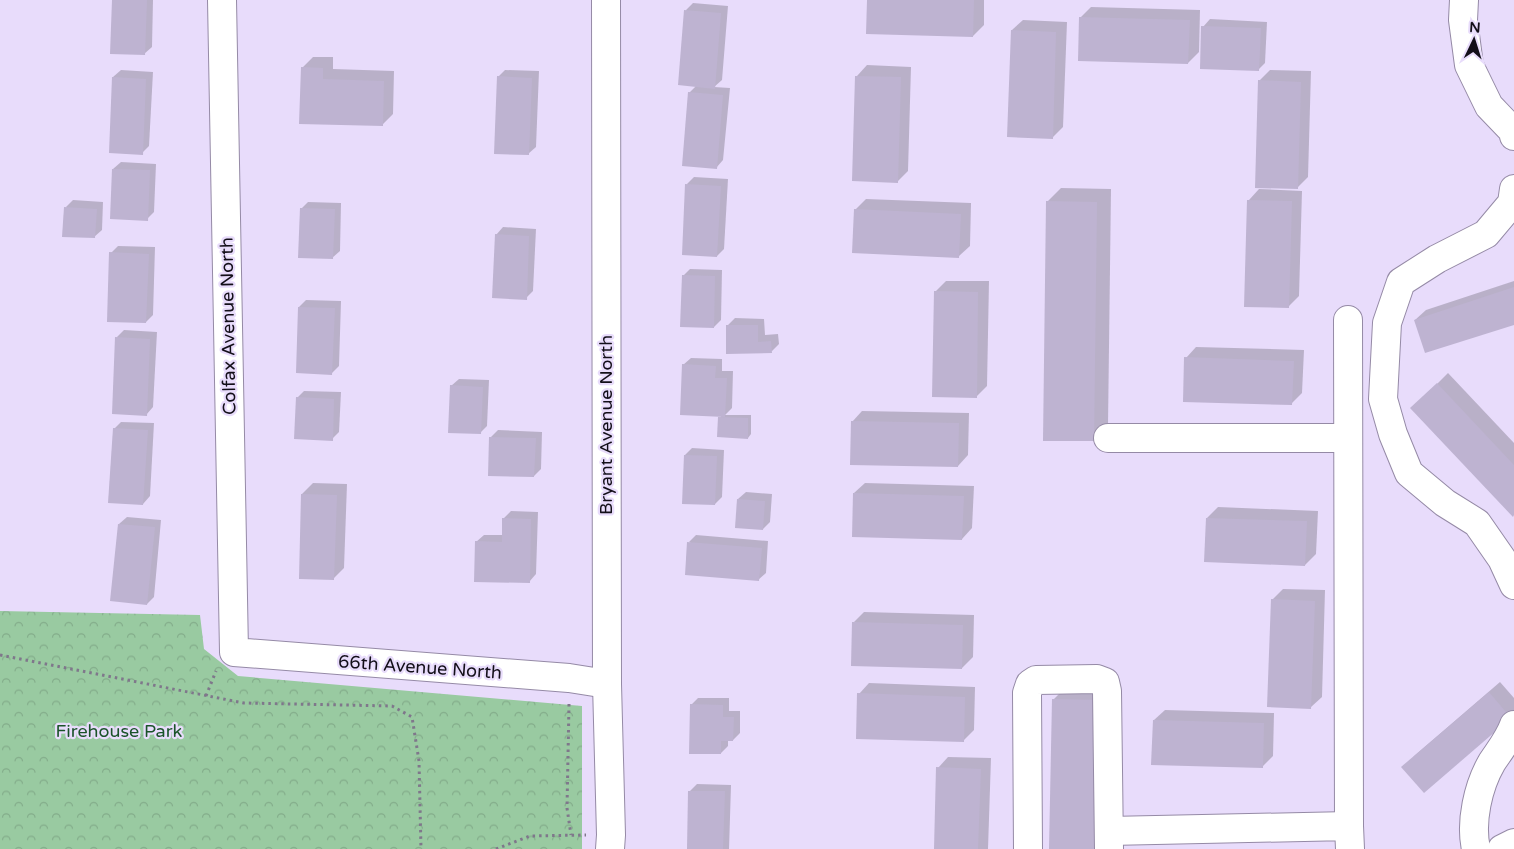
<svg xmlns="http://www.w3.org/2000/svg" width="1514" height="849" viewBox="0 0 1514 849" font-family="'Varela Round',sans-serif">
<defs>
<pattern id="forest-crowns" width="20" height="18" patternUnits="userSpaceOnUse" patternTransform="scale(1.25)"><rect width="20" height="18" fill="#99caa1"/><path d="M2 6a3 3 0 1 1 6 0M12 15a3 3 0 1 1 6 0" fill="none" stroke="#83ac8a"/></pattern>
</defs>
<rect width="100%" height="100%" fill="#e8dcfb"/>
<path fill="url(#forest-crowns)" d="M0,611L200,615L204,649L238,676L582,706V849H0Z"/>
<g fill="#0003">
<path d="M113,0H153L152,47L144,54Z"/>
<path d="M868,0H984V25L973,36Z"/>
<path d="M693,3L728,6L722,80L714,87L730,88L723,160L716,168L689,93L696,86L686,10Z"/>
<path d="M1091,7L1200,10L1199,52L1188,63L1080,18Z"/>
<path d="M1210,19L1267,22L1265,63L1258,70L1203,27Z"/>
<path d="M1023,20L1067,22L1063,127L1052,138L1012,30Z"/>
<path d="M313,57H333V69L394,71L393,114L382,125L302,68Z"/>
<path d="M867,65L911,67L908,171L897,182L857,76Z"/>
<path d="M121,70L153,72L149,146L142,153L113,77Z"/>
<path d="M505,70L539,71L536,147L528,154L498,77Z"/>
<path d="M1270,70L1311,71L1308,177L1297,188L1259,81Z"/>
<path d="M121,162L156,164L154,212L147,219L113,169Z"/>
<path d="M694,177L728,179L724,249L717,256L687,184Z"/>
<path d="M1061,188L1111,189L1108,426L1094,440L1047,202Z"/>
<path d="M1259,189L1302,191L1299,296L1288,307L1249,200Z"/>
<path d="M866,199L971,203L970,246L959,256L855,210Z"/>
<path d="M73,200L103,202L102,230L94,237L66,207Z"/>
<path d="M308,202L341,203L340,251L332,258L301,209Z"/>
<path d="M503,227L536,229L533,291L526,298L496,235Z"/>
<path d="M118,246L155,247L153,315L146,322L111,253Z"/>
<path d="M690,269L722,270L721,320L714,327L683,276Z"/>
<path d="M946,281H989L987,386L976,397L935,292Z"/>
<path d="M1514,281V323L1415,320L1426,310Z"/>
<path d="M306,300L341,301L339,366L332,373L299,307Z"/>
<path d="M735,318L764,319L765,335L778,334L779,344L772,351L728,325Z"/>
<path d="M124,330L157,332L153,407L146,415L117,337Z"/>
<path d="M1196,347L1304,350L1302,393L1291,404L1186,358Z"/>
<path d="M691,358L722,359V371H733L732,408L725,415H751V434L748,438L720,418L722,415L683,365Z"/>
<path d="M1448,373L1514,443V514L1423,398Z"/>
<path d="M459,379L489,380L487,426L480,433L451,386Z"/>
<path d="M304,391L341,392L339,432L332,439L297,398Z"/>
<path d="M862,411L969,413L968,455L958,466L852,422Z"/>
<path d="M121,422L154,423L150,496L143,504L114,429Z"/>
<path d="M498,430L542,432L541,469L534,476L491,437Z"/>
<path d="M692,448L724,450L722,497L715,504L685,455Z"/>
<path d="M313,483L347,484L344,568L333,579L302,494Z"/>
<path d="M865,483L974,486L972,528L962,539L854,493Z"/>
<path d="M746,492L772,494L770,522L763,529L738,499Z"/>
<path d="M1218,507L1318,511L1316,554L1305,565L1207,518Z"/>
<path d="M511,511L538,512L536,574L529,582L476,542L484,535H503L504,518Z"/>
<path d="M127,517L161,520L154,597L147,604L119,524Z"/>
<path d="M696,535L768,541L766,573L758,580L689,542Z"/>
<path d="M1283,589L1325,590L1322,697L1311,707L1272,600Z"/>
<path d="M864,612L974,615L973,657L962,668L854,622Z"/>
<path d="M1500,682L1514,698V714L1413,757Z"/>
<path d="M869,683L975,687L974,730L963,741L859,694Z"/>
<path d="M1067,686L1116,687L1051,849L1053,700Z"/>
<path d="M698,698H729V711H740V733L733,740H728V746L721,753L691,705Z"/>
<path d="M1165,710L1274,713L1273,756L1262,767L1154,720Z"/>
<path d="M948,757L991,758L988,849H935L938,768Z"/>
<path d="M697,784L731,785L729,849H688L690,791Z"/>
</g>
<g fill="#beb3d1">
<path d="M112,0H147L145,55L110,54Z"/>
<path d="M867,0H974L973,37L866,34Z"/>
<path d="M684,10L721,13L715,89L678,85Z"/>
<path d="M1079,17L1190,20L1188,64L1078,61Z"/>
<path d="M1201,26L1261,28L1259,71L1200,69Z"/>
<path d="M1011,30L1056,32L1053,139L1007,137Z"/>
<path d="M301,67L323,68V79L384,81L383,126L299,124Z"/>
<path d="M497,76L532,78L529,155L494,154Z"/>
<path d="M855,76L901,77L898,183L852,181Z"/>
<path d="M112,77L146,79L143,155L109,153Z"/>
<path d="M1258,80L1301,82L1298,189L1255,188Z"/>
<path d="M688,92L723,95L717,169L682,166Z"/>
<path d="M112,169L150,170L148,221L110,219Z"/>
<path d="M685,184L721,186L717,257L682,255Z"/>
<path d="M1247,200L1292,201L1289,308L1244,307Z"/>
<path d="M1046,201L1097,202L1094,441H1043Z"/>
<path d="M64,207L97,209L95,238L62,237Z"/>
<path d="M300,208L335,209L333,259L298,258Z"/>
<path d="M854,209L961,214L959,258L852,253Z"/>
<path d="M495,234L529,236L527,300L492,298Z"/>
<path d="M109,252L149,254L146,323L107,322Z"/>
<path d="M682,275L715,276L714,328L680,327Z"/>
<path d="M1514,287V325L1425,353L1414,320Z"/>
<path d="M934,291L978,292L977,398L932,397Z"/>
<path d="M298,307L335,308L332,375L296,373Z"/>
<path d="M726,325H758V342L771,341L772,353L726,354Z"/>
<path d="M115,337L150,339L147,416L112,414Z"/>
<path d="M1184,357L1294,361L1292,405L1183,402Z"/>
<path d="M682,364L716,366L715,378H727L725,417L680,415Z"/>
<path d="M1437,383L1514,465V515L1513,517L1410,408Z"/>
<path d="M450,385L483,387L481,434L448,433Z"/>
<path d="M296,397L334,399L333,441L294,439Z"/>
<path d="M718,417L748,418V439L717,437Z"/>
<path d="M851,421L959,423L958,467L850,465Z"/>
<path d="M113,428L148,430L143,505L108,503Z"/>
<path d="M489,437L536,438L534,477L488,476Z"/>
<path d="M684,455L717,456L715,505L682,504Z"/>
<path d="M853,493L964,496L962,540L852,537Z"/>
<path d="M301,494L337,495L334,580L299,579Z"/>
<path d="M737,499L765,501L763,530L735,528Z"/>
<path d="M502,518L531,519L530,583L474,582L475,541L502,542Z"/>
<path d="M1206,518L1307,521L1305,566L1204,562Z"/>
<path d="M118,524L155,527L147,605L110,601Z"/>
<path d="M687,542L762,548L759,581L685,575Z"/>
<path d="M1271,599L1315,601L1311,709L1267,707Z"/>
<path d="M852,622L963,625L962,669L851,666Z"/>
<path d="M1489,692L1511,718L1424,793L1401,767Z"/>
<path d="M857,693L965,697L964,742L856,739Z"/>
<path d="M1052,699L1102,700L1100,849H1049Z"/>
<path d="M690,704L723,705V717H734L733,741H721V754H689Z"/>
<path d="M1153,720L1264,723L1263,768L1151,765Z"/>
<path d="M936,767L981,769L978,849H934Z"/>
<path d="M688,791H725L723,849H687Z"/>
</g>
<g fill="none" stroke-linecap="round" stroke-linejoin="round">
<defs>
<g id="minor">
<path d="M222,0L234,652L569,678L607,684"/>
<path d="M606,0L607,684L611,835L610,849"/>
<path d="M1464,0L1463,20L1469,65L1489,106L1513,131L1514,136"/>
<path d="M1514,189L1512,203L1486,234L1437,259L1401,282L1387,323L1383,399L1393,434L1409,473L1445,503L1477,523L1502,559L1514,585"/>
<path d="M1348,320L1349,826"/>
<path d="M1108,438H1348"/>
<path d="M1109,831L1349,826L1350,849"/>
<path d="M1028,849L1027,693L1030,684L1036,680L1097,679L1105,682L1107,691L1109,849"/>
<path d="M1476,849C1470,822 1478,786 1492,762C1500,750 1509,739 1514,725"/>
<path d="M1502,849L1514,843"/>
</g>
</defs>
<use href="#minor" stroke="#958aa6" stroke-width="30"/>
<g stroke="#7f778b" stroke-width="3" stroke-dasharray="2.5 4" stroke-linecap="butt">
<path d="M0,655L244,703L392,706L412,717L419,761L421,849"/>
<path d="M206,696L216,671"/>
<path d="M569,704L567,808L571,835"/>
<path d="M496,849L530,836L586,835"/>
</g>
<use href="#minor" stroke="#fff" stroke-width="28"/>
</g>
<g text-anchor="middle" stroke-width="4.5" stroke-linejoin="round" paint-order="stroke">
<g font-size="18" fill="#130f19" stroke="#e8dcfb">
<text transform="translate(228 326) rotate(-91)" y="6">Colfax Avenue North</text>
<text transform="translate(606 425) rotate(-90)" y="6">Bryant Avenue North</text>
<text transform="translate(420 667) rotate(4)" y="6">66th Avenue North</text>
</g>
<g font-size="18" fill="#1a5329" stroke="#e8dcfb">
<text x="119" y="737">Firehouse Park</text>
</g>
</g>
<g transform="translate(1474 40) rotate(4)" stroke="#e8dcfb" stroke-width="4" paint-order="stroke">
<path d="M0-4L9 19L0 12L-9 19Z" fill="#130f19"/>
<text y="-8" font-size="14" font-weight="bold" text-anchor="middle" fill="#130f19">N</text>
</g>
</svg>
